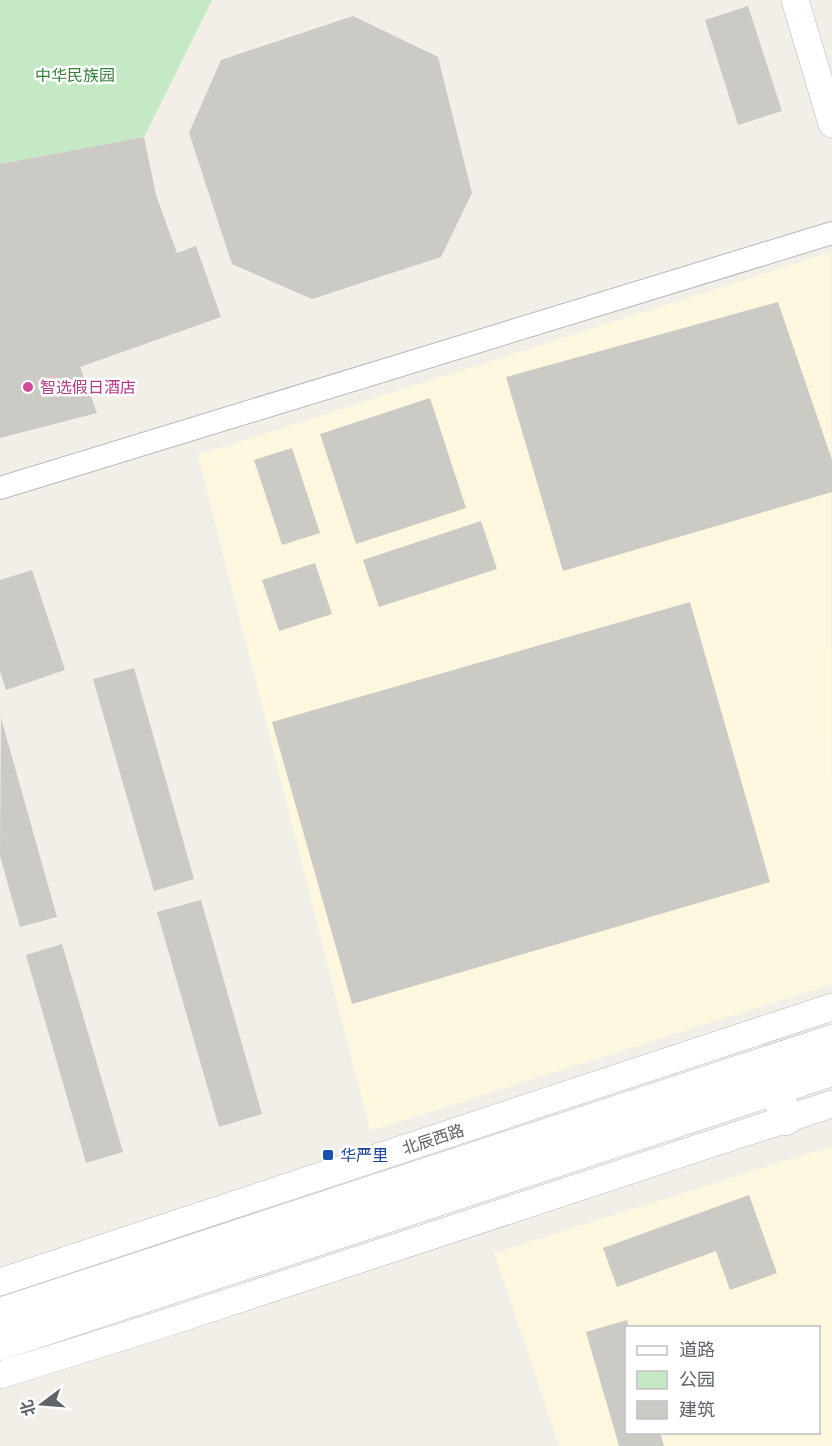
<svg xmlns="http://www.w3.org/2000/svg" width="832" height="1446" viewBox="0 0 832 1446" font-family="'DejaVu Sans','Noto Sans SC',sans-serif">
<rect width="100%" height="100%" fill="#f1efe8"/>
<g fill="#fef7e0" fill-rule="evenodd">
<path d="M831,252L832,984L370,1131L198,455Z"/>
<path d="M832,1146V1446H559L494,1253ZM626,1328H818V1432H626Z"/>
</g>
<path fill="#c5e8c5" d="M0,0H212L144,137L0,164Z"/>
<g fill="#cccac5">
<path d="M748,6L782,111L738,125L705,20Z"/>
<path d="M353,16L438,57L472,193L441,257L312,299L232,264L189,133L221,60Z"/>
<path d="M144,137L156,195L177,253L196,246L221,317L80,367L97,413L0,438V164Z"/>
<path d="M778,302L832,460V492L563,571L506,377Z"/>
<path d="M430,398L466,508L356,544L320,434Z"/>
<path d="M292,448L320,533L282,545L254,460Z"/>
<path d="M481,521L497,569L379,607L363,560Z"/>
<path d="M315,563L332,614L279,631L262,580Z"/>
<path d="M32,570L65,670L6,690L0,671V580Z"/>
<path d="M690,602L770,882L352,1004L272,722Z"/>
<path d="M134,668L194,879L154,891L93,679Z"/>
<path d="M1,718L57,917L20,927L0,856Z"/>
<path d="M201,900L262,1114L219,1127L157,912Z"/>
<path d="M62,944L123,1152L86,1163L26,955Z"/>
<path d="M749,1195L777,1273L730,1290L716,1251L617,1287L603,1248Z"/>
<path d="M627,1320L629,1328H626V1432H660L664,1446H619L586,1332Z"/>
</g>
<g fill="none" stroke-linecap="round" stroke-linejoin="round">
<defs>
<path id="minor" d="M0,488L832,233"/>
<g id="tertiary">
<path d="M795,0L832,124"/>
<path d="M0,1282L832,1007"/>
<path d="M0,1375L160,1325L832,1104"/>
</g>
<g id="secondary">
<path d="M777,1089L786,1119"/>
<path d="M0,1314L832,1041"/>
<path d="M0,1344L832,1070"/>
</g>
</defs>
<use href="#minor" stroke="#b5b8bc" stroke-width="24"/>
<use href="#tertiary" stroke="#b5b8bc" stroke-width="28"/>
<use href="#secondary" stroke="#b6babf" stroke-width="33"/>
<use href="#minor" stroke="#fff" stroke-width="22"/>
<use href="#tertiary" stroke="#fff" stroke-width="27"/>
<use href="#secondary" stroke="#fff" stroke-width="32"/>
</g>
<circle fill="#d1479c" stroke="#fff" stroke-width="2" cx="28" cy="387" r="6"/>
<rect fill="#1a4fb4" stroke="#fff" stroke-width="2" x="322" y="1149" width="12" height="12" rx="3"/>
<g text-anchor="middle" stroke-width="5" stroke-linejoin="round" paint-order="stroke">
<g font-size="16" fill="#348238" stroke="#fff">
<text x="75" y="81">中华民族园</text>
</g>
<g font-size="16" fill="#b23c85" stroke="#fff" text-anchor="start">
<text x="40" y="393">智选假日酒店</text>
</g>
<g font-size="16" fill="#5f6368" stroke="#fff">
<text transform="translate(433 1139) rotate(-18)" y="6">北辰西路</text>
</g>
<g font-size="16" fill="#164399" stroke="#fff" text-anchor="start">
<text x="340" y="1161">华严里</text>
</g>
</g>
<rect x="625" y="1326" width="195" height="108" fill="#ffffff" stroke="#bfc1c3" stroke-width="1.5"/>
<rect x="637" y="1346" width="30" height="9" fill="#ffffff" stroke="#bfc1c3" stroke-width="1.5"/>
<text x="679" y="1356" font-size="18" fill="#5f6368">道路</text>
<rect x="637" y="1371" width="30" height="18" fill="#c5e8c5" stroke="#bfc1c3" stroke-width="1.5"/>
<text x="679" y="1386" font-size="18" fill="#5f6368">公园</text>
<rect x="637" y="1401" width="30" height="18" fill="#cccac5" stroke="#bfc1c3" stroke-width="1.5"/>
<text x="679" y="1416" font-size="18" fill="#5f6368">建筑</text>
<g transform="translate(42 1404) rotate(254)" stroke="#ffffff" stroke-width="4.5" paint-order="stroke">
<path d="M0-4.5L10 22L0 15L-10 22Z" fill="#5f6368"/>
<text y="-9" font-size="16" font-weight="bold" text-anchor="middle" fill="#5f6368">北</text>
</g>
</svg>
